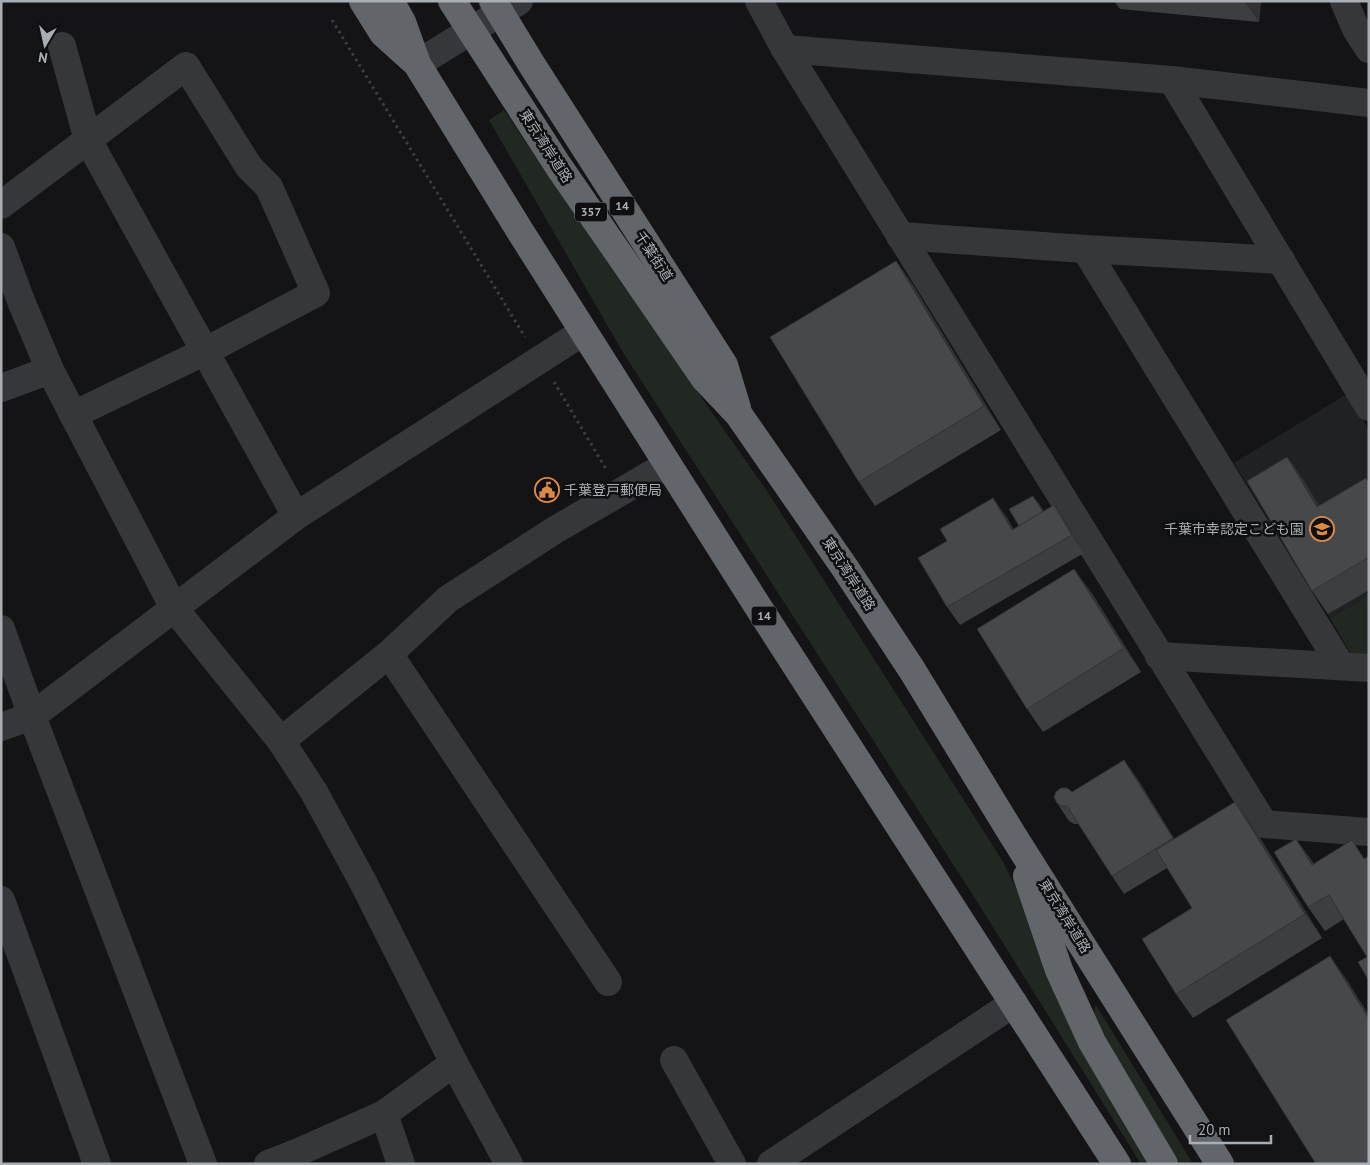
<svg xmlns="http://www.w3.org/2000/svg" width="1370" height="1165" viewBox="0 0 1370 1165" font-family="'PT Sans','Noto Sans JP',sans-serif">
<rect width="100%" height="100%" fill="#141416"/>
<path fill="#202122" d="M1347,394L1369,430V595L1330,618L1234,463Z"/>
<g fill="#212821">
<path d="M504,110L615,274L767,491L1002,860L1153,1164H1141L978,903L624,354L489,120Z"/>
<path d="M1369,595V656L1351,654L1330,618Z"/>
<path d="M1096,1005L1193,1164H1179L1117,1067L1093,1014Z"/>
</g>
<g fill="none" stroke-linecap="round" stroke-linejoin="round">
<g stroke="#3c3e41" stroke-width="3" stroke-dasharray="2.5 4" stroke-linecap="butt">
<path d="M332,20L525,337"/>
<path d="M554,382L606,469"/>
</g>
<g stroke="#36373a" stroke-width="28">
<path d="M759,1L785,49L1264,824L1369,832"/>
<path d="M1344,1L1356,29L1369,49"/>
<path d="M62,46L88,140L296,516"/>
<path d="M785,49L1172,80L1369,103"/>
<path d="M417,64L519,1"/>
<path d="M1172,80L1369,407"/>
<path d="M1,205L186,66L249,167L269,187L316,293L204,352L73,415"/>
<path d="M900,236L1085,249L1281,260"/>
<path d="M1,247L21,301L50,370L174,608L281,741L314,792L363,882L454,1063L509,1164"/>
<path d="M1085,249L1341,666"/>
<path d="M1,388L50,370"/>
<path d="M1,629L32,716L203,1164"/>
<path d="M389,654L608,982"/>
<path d="M1159,656L1369,668"/>
<path d="M1,727L32,716L296,516L583,332"/>
<path d="M281,741L389,654L448,599L555,530L667,465"/>
<path d="M1,900L97,1164"/>
<path d="M674,1060L732,1164"/>
<path d="M384,1114L401,1164"/>
<path d="M268,1164L301,1151L384,1114L454,1063"/>
<path d="M771,1164L1014,1003"/>
</g>
<g stroke="#62666a" stroke-width="28">
<path d="M363,1L383,33L414,61"/>
<path d="M390,1L402,22L417,64L520,231L755,602L1117,1164"/>
<path d="M452,1L559,167L705,379L739,415L845,568L912,670L1012,834L1220,1164"/>
<path d="M493,1L532,65L724,365L737,408"/>
<path d="M1027,876L1059,970L1092,1042L1164,1164"/>
</g>
</g>
<g fill="#3c3e40">
<path d="M1114,1H1261L1259,22L1120,9Z"/>
<path d="M896,261L913,285L1001,430L875,506L859,482Z"/>
<path d="M1287,457L1304,481L1319,506L1369,482V590L1328,614L1312,591Z"/>
<path d="M1038,502L1044,512L1054,505L1067,523L1084,553L960,625L947,607L1006,516L1013,529L1019,526Z"/>
<path d="M1091,592L1141,672L1043,732L1027,709Z"/>
<path d="M1137,778L1174,839L1235,802L1252,825L1322,938L1193,1018L1176,994L1192,908L1167,868L1124,894L1112,876L1079,824H1074L1069,821L1057,803L1072,792Z"/>
<path d="M1369,856V980L1358,962L1367,957L1344,919L1325,931L1308,907L1314,864L1365,858Z"/>
</g>
<g fill="#313234">
<path d="M1244,1H1261L1259,22Z"/>
<path d="M896,261L913,285L1001,430L984,406Z"/>
<path d="M1287,457L1304,481L1334,530L1317,507Z"/>
<path d="M993,498L1006,516L1024,548L1012,530Z"/>
<path d="M1054,505L1067,523L1084,553L1072,535Z"/>
<path d="M1074,569L1091,592L1141,672L1124,648Z"/>
<path d="M1124,760L1137,778L1185,856L1173,838Z"/>
<path d="M1235,802L1252,825L1322,938L1305,914Z"/>
<path d="M1296,839L1313,862L1329,888L1312,865Z"/>
<path d="M1330,956L1347,980L1369,1015V1019Z"/>
</g>
<g fill="#46484a" stroke="#313234">
<path d="M896,261L984,406L859,482L770,337Z"/>
<path d="M1287,457L1317,507L1366,478L1369,483V557L1312,591L1247,481Z"/>
<path d="M1033,496L1043,512L1019,526L1009,509Z"/>
<path d="M993,498L1012,530L1054,505L1072,535L947,607L918,558L947,541L940,529Z"/>
<path d="M1074,569L1124,648L1027,709L977,629Z"/>
<path d="M1124,760L1173,838L1112,876L1067,806H1061L1057,803L1054,797L1056,792L1061,788H1067L1072,792Z"/>
<path d="M1235,802L1305,914L1176,994L1142,939L1192,908L1156,850Z"/>
<path d="M1296,839L1312,865L1352,840L1364,859L1369,856L1368,979L1358,962L1367,957L1329,895L1308,907L1274,852Z"/>
<path d="M1330,956L1369,1019V1164H1316L1226,1020Z"/>
</g>
<defs>
<symbol id="civic-ring" viewBox="-11 -11 22 22"><circle r="9.5" fill="#0f0f11" stroke="#da8a48" stroke-width="1.5"/><path d="M-.6-6.5H3V-4.5H.6V-3L4-1V1h2V6H-6V1h2V-1L-.6-3ZM-1.2 2.5V6h2.4V2.5Z" fill="#da8a48"/></symbol>
<symbol id="school-ring" viewBox="-11 -11 22 22"><circle r="9.5" fill="#0f0f11" stroke="#da8a48" stroke-width="1.5"/><path d="M0-5L7-2L0 1L-7-2ZM-4 1L0 2.5L4 1V4Q0 6-4 4Z" fill="#da8a48"/></symbol>
</defs>
<g fill-rule="evenodd">
<use href="#civic-ring" x="533" y="476" width="28" height="28"/>
<use href="#school-ring" x="1308" y="515" width="28" height="28"/>
</g>
<g text-anchor="middle" stroke-width="5" stroke-linejoin="round" paint-order="stroke">
<g fill="#0f0f11" stroke="#7a7e83" stroke-width="1">
<rect x="609.5" y="196.5" width="25" height="19" rx="4"/>
<rect x="575" y="202.5" width="32" height="19" rx="4"/>
<rect x="751.5" y="606.5" width="25" height="19" rx="4"/>
</g>
<g font-size="12" font-weight="bold" fill="#a8aeb4">
<text x="622" y="210">14</text>
<text x="591" y="216">357</text>
<text x="764" y="620">14</text>
</g>
<g font-size="14" fill="#a8aeb4" stroke="#0f0f11">
<text transform="translate(546 146) rotate(57)" y="5">東京湾岸道路</text>
<text transform="translate(654 256) rotate(57)" y="5">千葉街道</text>
<text transform="translate(849 574) rotate(57)" y="5">東京湾岸道路</text>
<text transform="translate(1065 916) rotate(58)" y="5">東京湾岸道路</text>
</g>
<g font-size="14" fill="#a8aeb4" stroke="#0f0f11" text-anchor="start">
<text x="564" y="495">千葉登戸郵便局</text>
<text x="1304" y="534" text-anchor="end">千葉市幸認定こども園</text>
</g>
</g>
<rect width="1370" height="1165" fill="none" stroke="#a8aeb4" stroke-width="5"/>
<g transform="translate(45 45) rotate(189)" stroke="#0f0f11" stroke-width="4" paint-order="stroke">
<path d="M0-4L9 19L0 12L-9 19Z" fill="#a8aeb4"/>
<text y="-8" font-size="14" font-weight="bold" text-anchor="middle" fill="#a8aeb4">N</text>
</g>
<path d="M1190 1135v8h81v-8" fill="none" stroke="#a8aeb4" stroke-width="2.5"/>
<text x="1198" y="1135" font-size="15" fill="#a8aeb4" stroke="#0f0f11" stroke-width="4" paint-order="stroke">20 m</text>
</svg>
